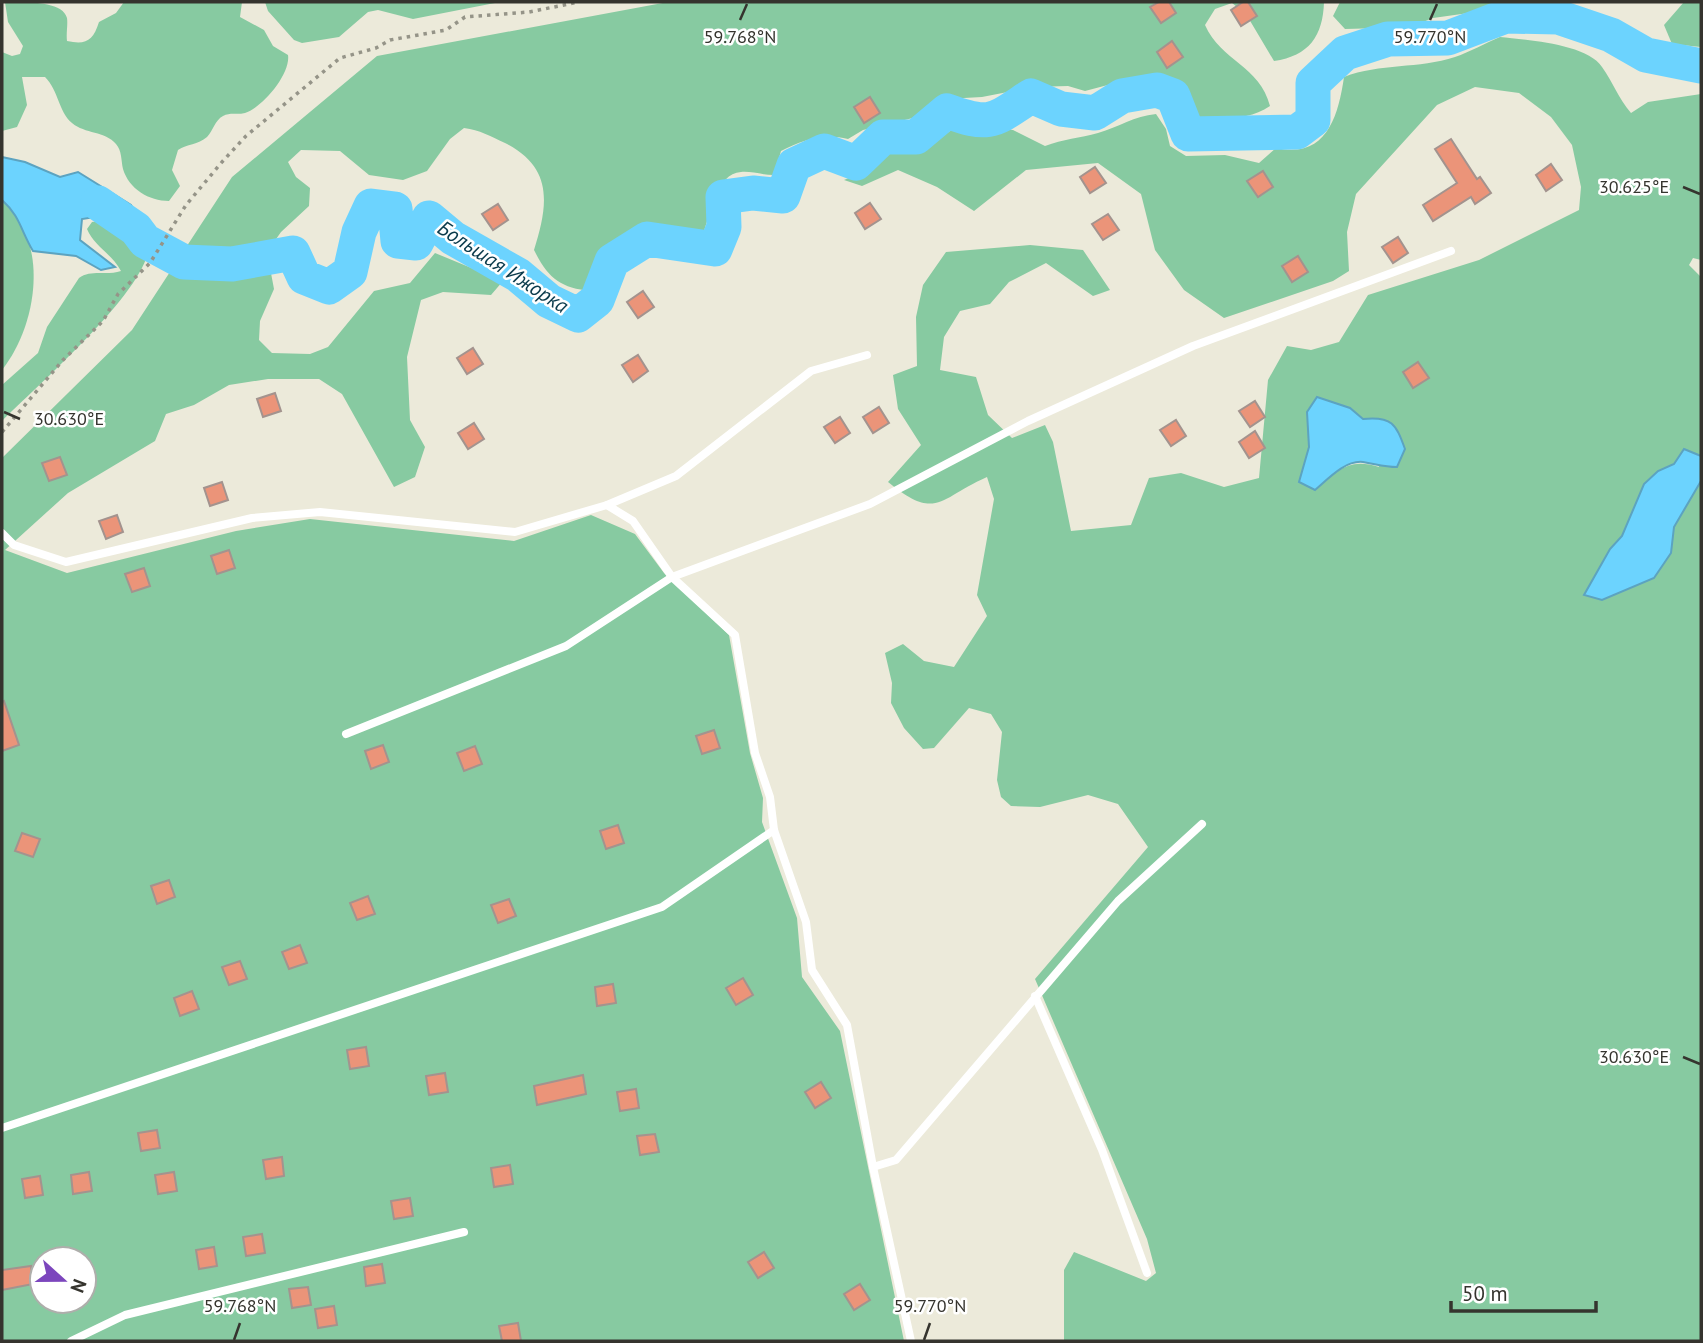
<svg xmlns="http://www.w3.org/2000/svg" width="1703" height="1343" viewBox="0 0 1703 1343" font-family="'PT Sans',sans-serif">
<rect width="100%" height="100%" fill="#eceada"/>
<g fill="#87caa1" fill-rule="evenodd">
<path d="M5,2C21,2 63,0 67,18C68,25 66,33 67,41C86,45 93,41 99,22L116,13L124,2H242L240,17L264,30L273,46L288,55C291,74 262,108 245,113C237,115 230,112 223,116C215,120 213,131 207,137C198,145 187,144 178,150L172,170L180,186L169,201C149,201 129,189 123,169C121,160 122,151 116,144C105,131 85,134 72,123C58,111 59,91 45,77H22L27,105L17,127L2,131V52L12,56L20,54L23,46L8,22Z"/>
<path d="M265,2H500L413,19L378,10L368,12L339,37L302,43L294,40L268,11Z"/>
<path d="M668,2H1324C1323,36 1309,56 1274,61L1246,14L1232,3L1215,9L1205,25C1221,61 1260,66 1270,106C1247,121 1220,120 1193,117L1187,99L1173,88L1138,77L1085,91L1068,86L1033,87L982,97L946,99L917,117L863,130L848,139C823,133 803,140 781,151L774,175C763,175 751,171 741,172C716,174 711,212 704,231L685,233L649,225L615,242L604,256L591,291C560,288 548,278 534,250C548,205 554,168 505,143C490,136 480,130 464,128L450,139L427,171L403,180L369,175L340,151L301,150L288,162L296,177L310,188L309,206L281,232L267,252L274,289L260,321L259,340L272,353L310,354L328,347L374,291L410,283L435,253L503,281L491,295L443,292L421,300L407,357L410,420L425,447L415,477L394,487L342,394L319,379H268L229,385L194,405L166,414L155,441L68,493L5,550L67,573L236,531L310,519L514,541L591,515L635,534L664,573L729,635L750,753L763,798L762,822L797,918L802,977L840,1031L904,1341H2V458L132,330L232,177L377,56ZM42,1259H84V1301H42Z"/>
<path d="M1340,2H1548L1433,18L1398,32L1382,28L1345,29L1333,16Z"/>
<path d="M1684,2H1701V47L1672,44L1664,25Z"/>
<path d="M1500,37C1527,40 1587,44 1602,67C1613,82 1618,98 1631,113L1648,102L1701,94V260L1693,258L1689,265L1701,277V456L1684,449L1674,464L1658,471L1644,484L1622,536L1610,549L1671,553L1674,527L1701,481V1341H1064V1270L1074,1252L1146,1281L1156,1273L1147,1239L1035,979L1148,847L1118,804L1088,795L1040,807L1011,806L1001,797L997,780L1002,732L991,714L969,708L934,748L923,749L904,728L891,703L892,683L885,653L903,644L924,661L954,667L987,616L977,595L994,499L987,477C939,498 937,522 888,482L921,445L898,409L893,375L917,366L916,317L923,285L946,252L1030,245L1083,250L1110,290L1093,296L1046,263L1009,282L990,304L960,311L944,337L940,370L976,377L988,415L1012,438L1045,425L1053,442L1071,531L1131,525L1149,478L1181,473L1224,487L1259,478L1268,380L1287,346L1311,350L1339,342L1368,295L1479,260L1579,210L1581,187L1572,145L1551,117L1519,93L1475,87L1437,105L1356,194L1347,232L1349,271L1333,281L1224,318L1184,290L1155,250L1141,194L1098,163L1026,170L974,211L937,187L898,170L862,186L844,180L863,172L890,149L926,148L957,126L967,125L1013,130L1045,146C1063,139 1080,138 1098,133C1119,127 1134,116 1156,114L1166,129L1170,146L1186,156L1225,155L1259,163L1276,148C1325,159 1338,119 1344,77C1380,63 1419,69 1455,57C1470,52 1485,43 1500,37ZM1350,408L1363,419L1379,467C1348,457 1338,471 1314,490L1299,481L1309,447Z"/>
<path d="M2,200C50,241 38,324 2,370Z"/>
<path d="M100,221L135,239L148,252C138,298 38,385 2,421V385L38,353L47,327L79,278C91,269 107,276 121,271C112,254 94,246 87,229L92,222Z"/>
</g>
<g fill="#6cd3fe" stroke="#5ca3c0" stroke-width="2">
<path d="M2,157L25,162L60,177L78,172L131,205L141,222L130,231L101,216L82,219L80,240L115,267L101,270L76,256L33,251C21,231 20,216 2,200Z"/>
<path d="M1317,397L1350,408L1363,419C1392,416 1396,424 1405,449L1397,467C1384,467 1376,464 1363,462C1345,460 1328,479 1315,490L1299,482L1309,447L1307,412Z"/>
<path d="M1684,449L1701,456V481L1674,527L1671,553L1654,578L1602,600L1584,595L1610,549L1622,536L1644,484L1658,471L1674,464Z"/>
</g>
<g fill="none" stroke-linecap="round" stroke-linejoin="round">
<path stroke="#6cd3fe" stroke-width="35" d="M98,203L136,229L145,241L184,262L232,264L293,253L304,277L329,287L350,272L359,232L371,206L395,209L398,241L416,243L429,218L453,238L518,275L549,301L578,315L597,300L612,261L647,239L715,249L724,227L723,197L753,193L783,196L794,165L824,151L856,163L883,137H916L947,111C991,127 993,121 1031,96L1061,109L1095,113L1122,96L1157,90L1173,96L1188,134L1297,132L1313,120V83L1345,53L1388,39L1448,38L1506,16L1558,17L1611,35L1646,55L1701,66"/>
</g>
<g fill="#eb9479" stroke="#a3938e" stroke-width="2">
<path d="M1159,2H1169L1176,13L1161,23L1150,7Z"/>
<path d="M1243,2H1248L1257,16L1241,26L1231,10Z"/>
<path d="M1172,41L1183,57L1167,68L1157,52Z"/>
<path d="M870,97L880,113L864,123L854,107Z"/>
<path d="M1451,139L1477,179L1480,177L1491,193L1475,204L1471,197L1433,221L1423,205L1457,183L1435,149Z"/>
<path d="M1551,164L1562,180L1546,191L1536,175Z"/>
<path d="M1095,167L1106,183L1090,193L1080,177Z"/>
<path d="M1263,171L1273,187L1258,197L1247,181Z"/>
<path d="M870,203L881,219L865,229L855,213Z"/>
<path d="M498,204L508,220L493,230L482,214Z"/>
<path d="M1108,214L1119,230L1103,240L1092,224Z"/>
<path d="M1398,237L1408,253L1393,263L1382,247Z"/>
<path d="M1298,256L1308,272L1292,282L1282,266Z"/>
<path d="M643,291L654,307L638,318L627,302Z"/>
<path d="M473,348L483,364L467,374L457,358Z"/>
<path d="M638,355L648,371L633,382L622,365Z"/>
<path d="M1418,362L1429,378L1413,388L1403,372Z"/>
<path d="M275,393L281,411L263,417L257,399Z"/>
<path d="M1255,401L1265,417L1250,427L1239,411Z"/>
<path d="M879,407L889,423L873,433L863,417Z"/>
<path d="M840,417L850,433L835,443L824,427Z"/>
<path d="M1176,420L1186,436L1171,446L1160,430Z"/>
<path d="M474,423L484,439L468,449L458,433Z"/>
<path d="M1255,431L1265,448L1249,458L1239,442Z"/>
<path d="M60,457L67,475L49,481L42,463Z"/>
<path d="M222,482L228,500L210,506L204,488Z"/>
<path d="M117,515L123,532L106,539L99,521Z"/>
<path d="M229,550L235,568L217,574L211,556Z"/>
<path d="M144,568L150,586L132,592L125,574Z"/>
<path d="M4,701L19,745L2,751V702Z"/>
<path d="M714,730L720,748L702,754L696,736Z"/>
<path d="M383,745L389,762L371,769L365,751Z"/>
<path d="M475,746L482,764L464,771L457,753Z"/>
<path d="M618,825L624,843L606,849L600,831Z"/>
<path d="M22,833L40,839L33,857L15,851Z"/>
<path d="M169,880L175,897L157,904L151,886Z"/>
<path d="M368,896L375,914L357,920L350,903Z"/>
<path d="M509,899L516,916L498,923L491,905Z"/>
<path d="M300,945L307,963L289,969L282,952Z"/>
<path d="M240,961L247,979L229,985L222,967Z"/>
<path d="M743,978L753,995L736,1005L726,988Z"/>
<path d="M613,984L616,1003L597,1006L595,987Z"/>
<path d="M192,991L199,1009L180,1016L174,998Z"/>
<path d="M366,1047L369,1066L350,1069L347,1050Z"/>
<path d="M445,1073L448,1092L429,1095L426,1076Z"/>
<path d="M583,1075L586,1094L537,1105L534,1086Z"/>
<path d="M821,1082L831,1098L815,1108L805,1092Z"/>
<path d="M636,1089L639,1108L620,1111L617,1092Z"/>
<path d="M157,1130L160,1148L141,1151L138,1133Z"/>
<path d="M655,1134L659,1152L640,1155L637,1136Z"/>
<path d="M282,1157L284,1176L266,1179L263,1160Z"/>
<path d="M510,1165L513,1184L494,1187L491,1168Z"/>
<path d="M89,1172L92,1191L73,1194L71,1175Z"/>
<path d="M174,1172L177,1191L158,1194L155,1175Z"/>
<path d="M40,1176L43,1195L25,1198L22,1179Z"/>
<path d="M410,1198L413,1216L394,1219L391,1201Z"/>
<path d="M262,1234L265,1253L246,1256L243,1237Z"/>
<path d="M214,1247L217,1266L199,1269L196,1250Z"/>
<path d="M764,1252L774,1268L758,1278L748,1262Z"/>
<path d="M382,1264L385,1283L366,1286L364,1267Z"/>
<path d="M31,1266L33,1284L2,1290V1270Z"/>
<path d="M860,1284L870,1300L854,1310L844,1294Z"/>
<path d="M308,1287L311,1305L292,1308L289,1289Z"/>
<path d="M334,1306L337,1325L318,1328L315,1309Z"/>
<path d="M518,1323L521,1341H502L499,1326Z"/>
</g>
<g fill="none" stroke-linecap="round" stroke-linejoin="round">
<path stroke="#959488" stroke-width="3.5" stroke-dasharray="3.5 5" stroke-linecap="butt" d="M2,432L63,360L103,321L118,294L150,263L186,205L222,162L246,136L340,58L376,48L390,40L446,30L465,17L529,12L579,2"/>
<g stroke="#fff" stroke-width="8">
<path d="M607,505L676,476L811,371L867,355"/>
<path d="M2,533L14,545L66,562L252,518L320,512L515,532L607,505L633,521L672,577L735,635L755,753L770,797L774,830L806,922L812,970L847,1025L873,1167L911,1341"/>
<path d="M346,734L566,646L672,577L870,504L1028,421L1193,346L1451,251"/>
<path d="M1035,996L1102,1150L1147,1273"/>
<path d="M2,1128L662,907L774,830"/>
<path d="M873,1167L896,1160L1118,901L1202,824"/>
<path d="M71,1341L125,1315L464,1232"/>
</g>
</g>
<path fill="none" stroke="#35342e" stroke-width="2.5" d="M740,20L747,4M1430,20L1437,4M1683,187L1700,194M4,412L20,419M1683,1057L1700,1064M234,1340L240,1323M924,1340L930,1323"/>
<g text-anchor="middle" stroke-width="5" stroke-linejoin="round" paint-order="stroke">
<g font-size="21" font-style="italic" fill="#0b3b4c" stroke="#fff">
<text transform="translate(503 267) rotate(33)" y="7">Большая Ижорка</text>
</g>
</g>
<g font-size="18" text-anchor="middle" fill="#35342e" stroke="#fff" stroke-width="5" stroke-linejoin="round" paint-order="stroke">
<text x="740" y="43">59.768°N</text>
<text x="1430" y="43">59.770°N</text>
<text x="1634" y="193">30.625°E</text>
<text x="69" y="425">30.630°E</text>
<text x="1634" y="1063">30.630°E</text>
<text x="240" y="1312">59.768°N</text>
<text x="930" y="1312">59.770°N</text>
</g>
<rect width="1703" height="1343" fill="none" stroke="#35342e" stroke-width="7"/>
<g transform="translate(63 1280) rotate(111)"><circle r="33" fill="#ffffff" stroke="#aeaeab" stroke-width="2"/>
<path d="M0-5L12 26L0 18L-12 26Z" fill="#7c46bd"/>
<text y="-10" font-size="19" font-weight="bold" text-anchor="middle" fill="#35342e">N</text>
</g>
<path d="M1451 1301v10h145v-10" fill="none" stroke="#35342e" stroke-width="3.5"/>
<text x="1462" y="1301" font-size="21" fill="#35342e" stroke="#ffffff" stroke-width="5" paint-order="stroke">50 m</text>
</svg>
